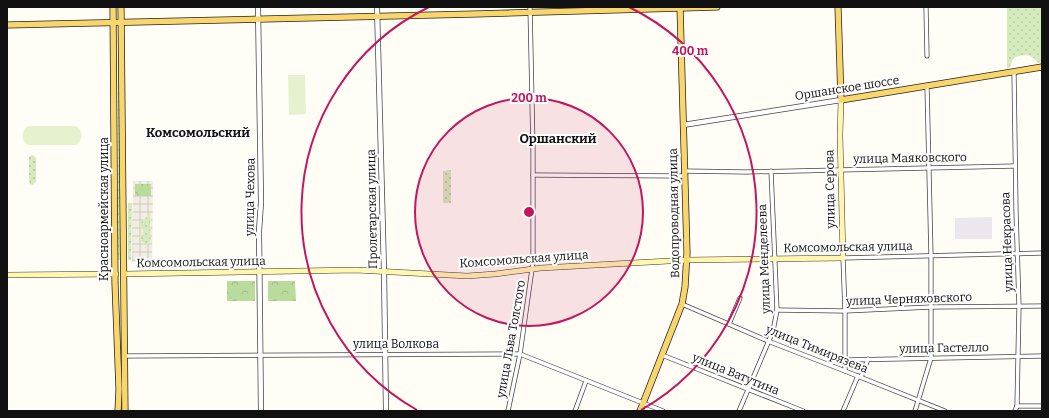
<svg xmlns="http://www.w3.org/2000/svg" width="1049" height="418" viewBox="0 0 1049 418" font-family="Bitter,serif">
<defs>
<pattern id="grass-dots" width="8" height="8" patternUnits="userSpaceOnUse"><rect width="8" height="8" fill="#d5ebbd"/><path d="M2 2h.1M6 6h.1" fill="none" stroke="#b6c8a1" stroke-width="1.8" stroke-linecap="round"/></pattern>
<pattern id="forest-crowns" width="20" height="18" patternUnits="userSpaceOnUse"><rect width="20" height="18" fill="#b9dc9c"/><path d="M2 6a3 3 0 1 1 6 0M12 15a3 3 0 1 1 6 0" fill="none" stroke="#9ebc85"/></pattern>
<pattern id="plaza-grid" width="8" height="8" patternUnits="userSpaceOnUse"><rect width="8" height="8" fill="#f1ede2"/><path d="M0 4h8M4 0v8" fill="none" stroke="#cecac1"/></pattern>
</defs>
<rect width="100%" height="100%" fill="#fffdf5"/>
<path fill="#eee6ef" d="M992,217V239H955V218Z"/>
<g fill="url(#grass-dots)">
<path d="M1007,7H1042V64C1036,63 1036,59 1032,57C1028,54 1016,55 1013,59C1011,62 1011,66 1009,68L1007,69Z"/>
<path d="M118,37H119L120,260H118Z"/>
<path d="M33,155L36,158V181L35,183L33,185L30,184L29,181V157Z"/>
<path d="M451,170V203H443V171Z"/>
<path d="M128,203H132L131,260H128Z"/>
<path d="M150,214L151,241L146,246L140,240V235H143V229L140,228V223Z"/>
</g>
<g fill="url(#forest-crowns)">
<rect x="135" y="184" width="16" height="12"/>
<rect x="227" y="281" width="28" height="20"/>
<path d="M268,281H295L296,301H268Z"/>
</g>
<g fill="#e6f2cf">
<path d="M288,75H305L306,114L289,115Z"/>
<path d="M28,126H76C83,131 84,139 76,145H28C20,140 21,131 28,126Z"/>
</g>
<path fill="url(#plaza-grid)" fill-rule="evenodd" d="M133,181H153L152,262H132ZM135,184H151V196H135ZM150,214L151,241L146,246L140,240V235H143V229L140,228V223Z"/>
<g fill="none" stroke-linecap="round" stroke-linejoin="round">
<defs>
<g id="minor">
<path d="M926,7L927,56"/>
<path d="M1014,72L1016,211L1019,306L1017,406L1015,411"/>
<path d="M684,171L746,172L1015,166"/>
<path d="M533,175L684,176"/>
<path d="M682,304L768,341L845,371L945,411"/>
<path d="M777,310L845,311L931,307L1042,306"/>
<path d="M729,324L740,298"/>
<path d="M662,355L803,411"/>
<path d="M124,356L520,354L663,411"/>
<path d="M846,360L1042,356"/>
<path d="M845,371V311L843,258L1042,253"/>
<path d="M861,377L868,359"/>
<path d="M1017,406H1042"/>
<path d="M508,411L520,354L533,262V149L530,7"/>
<path d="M575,411L586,381"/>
<path d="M739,411L773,331L777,310L771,171"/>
<path d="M843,411L858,376"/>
<path d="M915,411L931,358V256L927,86"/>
</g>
<g id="tertiary">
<path d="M258,7L261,202L259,231L261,411"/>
<path d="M377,7L384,271L386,411"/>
<path d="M683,125L841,100"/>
</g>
<g id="secondary">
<path d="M124,274L356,270L467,276L495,274L541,268L687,260L843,258L840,135L841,100"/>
<path d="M7,275L116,274"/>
</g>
<g id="primary">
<path d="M113,7L115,283L119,389L118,411"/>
<path d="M121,7L125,411"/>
<path d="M838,7L841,100L1042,67"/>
<path d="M7,25L475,14L717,7"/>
<path d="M640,411L682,304L685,287L687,253L680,7"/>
</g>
</defs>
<use href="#minor" stroke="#444" stroke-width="5"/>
<use href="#tertiary" stroke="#444" stroke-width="6"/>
<use href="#secondary" stroke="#333" stroke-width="6"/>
<use href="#primary" stroke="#222" stroke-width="7"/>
<use href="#minor" stroke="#fff" stroke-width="3.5"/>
<use href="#tertiary" stroke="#fff" stroke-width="4.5"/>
<use href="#secondary" stroke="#fff6b0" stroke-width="5"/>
<use href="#primary" stroke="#f9d66b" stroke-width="5.5"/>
</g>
<circle cx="529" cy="212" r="114" fill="#c2185b" fill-opacity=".12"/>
<g fill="none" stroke="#c2185b" stroke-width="2">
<circle cx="529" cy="212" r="114"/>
<path d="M417 410A228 228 0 0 1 429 7M629 7A228 228 0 0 1 641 410"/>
</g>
<g text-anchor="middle" stroke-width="4" stroke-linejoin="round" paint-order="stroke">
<g font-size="12" fill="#111" stroke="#fff">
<text transform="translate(847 88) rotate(-9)" y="4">Оршанское шоссе</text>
<text transform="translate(910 158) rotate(-1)" y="4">улица Маяковского</text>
<text transform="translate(830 189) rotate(-91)" y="4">улица Серова</text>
<text transform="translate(250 197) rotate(-89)" y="4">улица Чехова</text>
<text transform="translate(104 209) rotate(-90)" y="4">Красноармейская улица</text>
<text transform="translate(372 209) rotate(-91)" y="4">Пролетарская улица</text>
<text transform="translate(674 213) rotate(-91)" y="4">Водопроводная улица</text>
<text transform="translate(1007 242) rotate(-92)" y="4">улица Некрасова</text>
<text transform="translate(848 247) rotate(-1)" y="4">Комсомольская улица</text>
<text transform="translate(524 259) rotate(-4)" y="4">Комсомольская улица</text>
<text transform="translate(764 259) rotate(-92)" y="4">улица Менделеева</text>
<text transform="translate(201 262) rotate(-1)" y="4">Комсомольская улица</text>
<text transform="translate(909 299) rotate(-2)" y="4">улица Черняховского</text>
<text transform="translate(511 339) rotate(-80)" y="4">улица Льва Толстого</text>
<text x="396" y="348">улица Волкова</text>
<text transform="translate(944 348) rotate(-1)" y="4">улица Гастелло</text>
<text transform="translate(817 349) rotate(22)" y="4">улица Тимирязева</text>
<text transform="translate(736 374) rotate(22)" y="4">улица Ватутина</text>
</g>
<g font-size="13" font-weight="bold" fill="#111" stroke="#fff">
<text x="198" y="137">Комсомольский</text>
<text x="558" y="143">Оршанский</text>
</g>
</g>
<circle cx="529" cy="212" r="6" fill="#c2185b" stroke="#fff" stroke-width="2"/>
<g font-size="12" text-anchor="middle" font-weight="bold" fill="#c2185b" stroke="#fff" stroke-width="4" stroke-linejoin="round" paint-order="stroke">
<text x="690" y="55">400 m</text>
<text x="529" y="102">200 m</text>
</g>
<rect width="1049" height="418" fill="none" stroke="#111111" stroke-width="16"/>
</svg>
